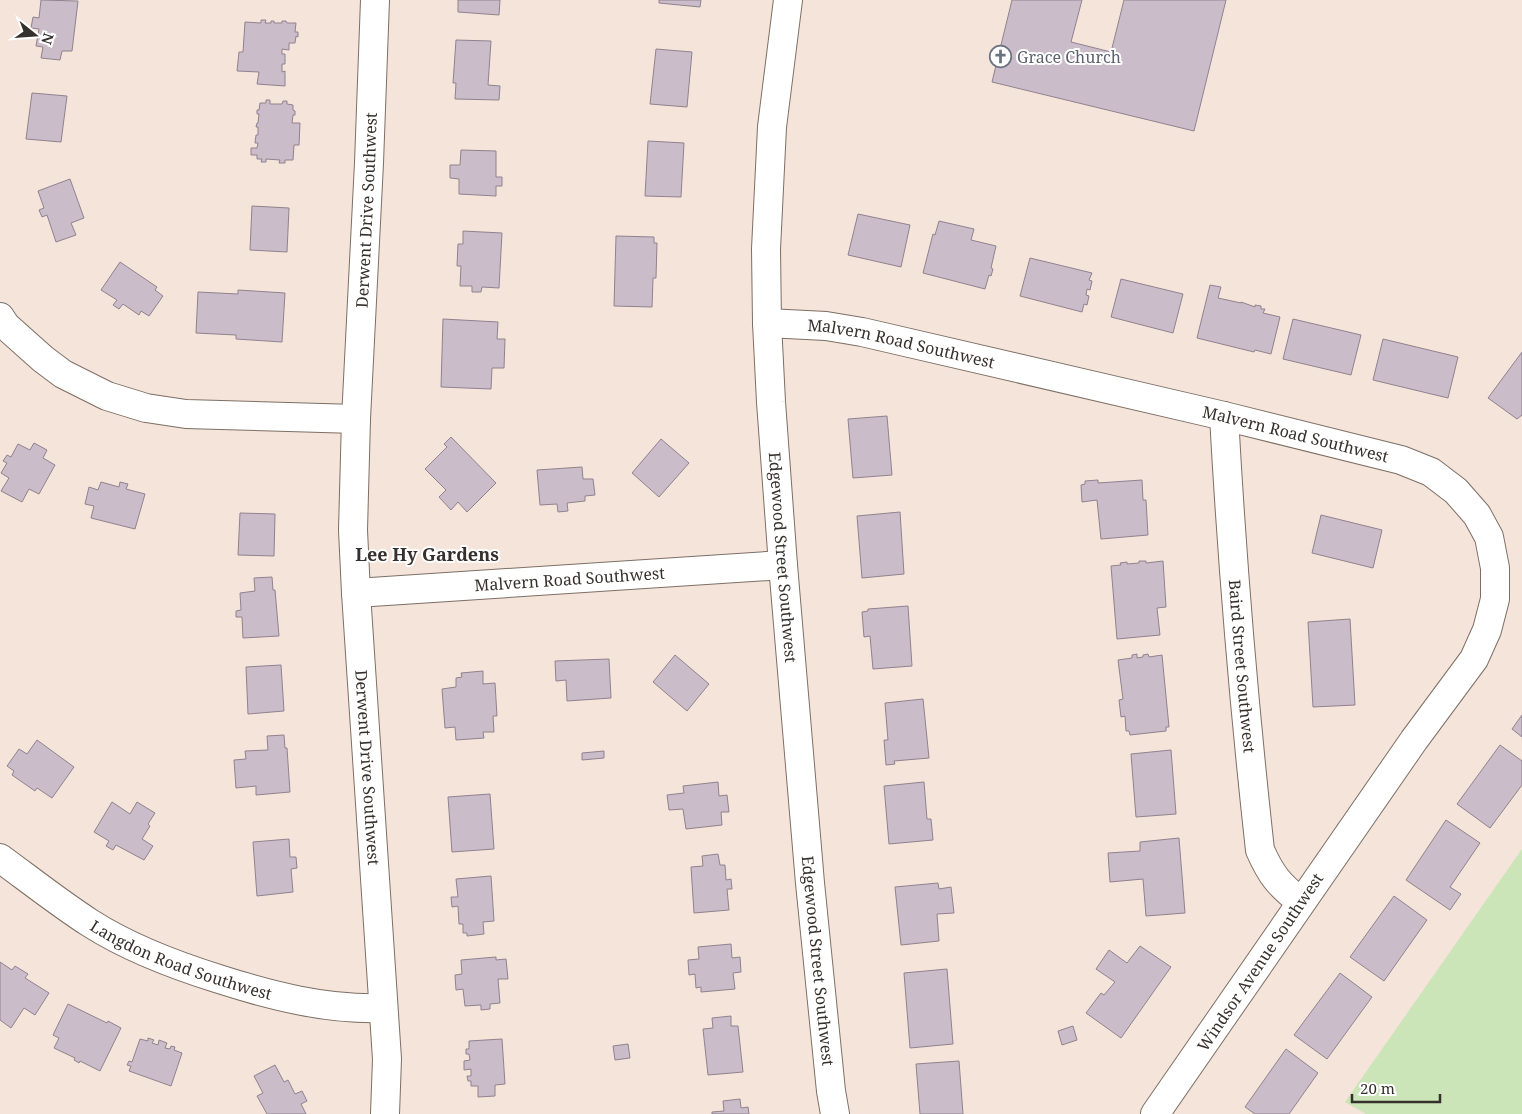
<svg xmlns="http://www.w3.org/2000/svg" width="1522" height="1114" viewBox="0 0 1522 1114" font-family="'Noto Serif',serif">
<rect width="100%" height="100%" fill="#f5e4d9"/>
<path fill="#cbe4b8" d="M1522,849V1114H1366L1345,1102Z"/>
<g fill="#cbbcc9" stroke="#90828e">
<path d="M41,0L78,1L72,51H62L60,60L41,58L43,47L36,46L39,29L31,28L33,17L39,18Z"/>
<path d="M458,0H500L499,15L458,12Z"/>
<path d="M659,0H701L700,7L659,3Z"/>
<path d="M1012,0H1082L1071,42L1111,52L1124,0H1226L1194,131L992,82Z"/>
<path d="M261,20H266L265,23H271V21H274V23H282V21H286L287,23H296L295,32H298V37L296,36L295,43H289V50L282,49V54H285V64H282V72L285,71V86L257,84L259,72L237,71L239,52H243L245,22L261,23Z"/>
<path d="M456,40L491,41L488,85L500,86L499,100L455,99L456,83H453Z"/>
<path d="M656,49L692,52L687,107L650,104Z"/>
<path d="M32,93L67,96L61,142L26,139Z"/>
<path d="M266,100H270V104H282L283,101H287V104L293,105V110L295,111V115H293L292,123H300L299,145H294L293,160H285V163H279L280,160L266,159V162H261L262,159H257V155H251V148H257L258,143H255L256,135H258V127H256L257,123H258L259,114H257V110H259L260,103H266Z"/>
<path d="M648,141L684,143L681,197L645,196Z"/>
<path d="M461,150L496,151V177H502V186H496V196L459,194V179L450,178V165H460Z"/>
<path d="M70,179L84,218L71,223L76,235L56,242L47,215L42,217L39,210L44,208L38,191Z"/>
<path d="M252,206L289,208L287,252L250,250Z"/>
<path d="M858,214L910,225L901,267L848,255Z"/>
<path d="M939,221L974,229L971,240L996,246L991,268L993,269L991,276L989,275L985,289L923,273L933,234L935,235Z"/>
<path d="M463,231L502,233L499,288L482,287L481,292H472V286H460L461,266H457L458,244H463Z"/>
<path d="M616,236L654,237V243H657L656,278H653L652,307L614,306Z"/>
<path d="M1030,258L1092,273L1089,280L1092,281L1090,290L1087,289L1086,295L1089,296L1087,305L1084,304L1082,312L1020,296Z"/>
<path d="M120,262L157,287L155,290L163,296L149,316L141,311L139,315L123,304L119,309L113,305L117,300L101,290Z"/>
<path d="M1121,279L1183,294L1173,333L1111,317Z"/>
<path d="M1210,285L1221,287L1218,298L1241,303V302L1255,307V305L1261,306V309H1265L1263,313L1280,317L1271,354L1255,350L1254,352L1197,338Z"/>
<path d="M238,290L285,293L282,342L236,339V335L196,333L198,292L238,294Z"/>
<path d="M443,319L498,322L497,339H505L504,368H492L491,389L441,387Z"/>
<path d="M1293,319L1361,335L1351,375L1283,359Z"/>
<path d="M1383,339L1458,357L1448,398L1373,380Z"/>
<path d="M1522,352V415L1517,419L1488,398Z"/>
<path d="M887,416L892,475L853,478L848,419Z"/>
<path d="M451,437L496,483L467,512L458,502L451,510L439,497L446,490L425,469L447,447L444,444Z"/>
<path d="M661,439L689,463L659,497L632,473Z"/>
<path d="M34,443L47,450L43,458L55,465L39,494L29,489L22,502L1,491L9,478L1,473L7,463L3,461L7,455L11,457L18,444L30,450Z"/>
<path d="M582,467L583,479H593L595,495L585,496V501L567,503L568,511L558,512L557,504L540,505L537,470Z"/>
<path d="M1098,480V483L1142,480L1143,500H1146L1148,535L1101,539L1097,500L1082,502L1081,485L1085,484V481Z"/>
<path d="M101,482L119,487L120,482L128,484L126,489L145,494L135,529L91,518L94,506L85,504L89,487L98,490Z"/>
<path d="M900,512L904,574L862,578L857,516Z"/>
<path d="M240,513L275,514L274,556L238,555Z"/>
<path d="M1321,515L1382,530L1373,568L1312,553Z"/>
<path d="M1139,561H1146V563L1163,561L1166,607L1157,608L1160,635L1117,639L1111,566L1121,565L1120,563L1127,562V564L1139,563Z"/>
<path d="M272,577L273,590H275L279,636L243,638L242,617H236V611L241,610L240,593L255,591L254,578Z"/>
<path d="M908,606L912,666L873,669L870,636L864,637L862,612L868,611V609Z"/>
<path d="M1350,619L1355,705L1313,707L1308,622Z"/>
<path d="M1137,654V658L1143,657V655L1148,654L1149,657L1162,655L1169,727H1166V731L1130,735L1129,731H1126L1125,716L1121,717L1119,700L1123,699L1118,660L1132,658V655Z"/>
<path d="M675,655L709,684L687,711L653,682Z"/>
<path d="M609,659L611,698L567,701L566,680L556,681L555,661Z"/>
<path d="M281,665L284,711L248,714L246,667Z"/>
<path d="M483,671V684L495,683L497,716H493L494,732H483L484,738L456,740L455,727L445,728L442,689L456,687V678L462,677L461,673Z"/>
<path d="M923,699L929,758L894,761L895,764L886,765L884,740H888L885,703Z"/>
<path d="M1522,715V737L1512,729Z"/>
<path d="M284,735L285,748H287L290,792L256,795V786L236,788L234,760L246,759L245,751L268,750L267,736Z"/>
<path d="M37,740L74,767L52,798L37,788L35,791L12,775L14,771L7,766L19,749L27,754Z"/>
<path d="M1500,745L1522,761V785L1490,828L1457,804Z"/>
<path d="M1171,750L1176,814L1136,817L1131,754Z"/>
<path d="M604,751V758L582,760V753Z"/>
<path d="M718,782L719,796L727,795L729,812H721L722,825L686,829L683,809L669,810L667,795L684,793L683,786Z"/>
<path d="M924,782L927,819H931L933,840L889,844L884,786Z"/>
<path d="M490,794L494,849L452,852L448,797Z"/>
<path d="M112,802L130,814L137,802L155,813L148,824L150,826L142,839L153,846L144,860L116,845L113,850L106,846L109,841L94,832Z"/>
<path d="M1446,820L1480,843L1450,887L1461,894L1450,910L1406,880Z"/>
<path d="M1179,838L1185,913L1146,916L1143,879L1110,882L1108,853L1140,851V842Z"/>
<path d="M289,839L290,857H296L297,868L291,869L293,892L257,896L253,842Z"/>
<path d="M718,854L720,865H725L726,880L731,879L732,889H727L729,910L694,913L691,867L703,866L702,856Z"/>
<path d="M491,876L494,921L483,922L484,934L467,936V933H463V924H459L458,906L452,907L451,897H458L456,879Z"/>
<path d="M938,883L939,889L951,887L954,913L937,914L939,941L901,945L895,887Z"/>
<path d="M1394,896L1427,920L1384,981L1350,957Z"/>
<path d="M731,944L732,958L740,957L741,972L733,973L735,989L701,992V987L696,988L695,974L689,975L688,960L699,959L698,947Z"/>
<path d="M1140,946L1171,967L1121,1038L1086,1013L1101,993L1104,995L1115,982L1096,969L1109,950L1127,963Z"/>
<path d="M496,957V960L506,959L508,979H498L500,1003L490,1004V1009L481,1010V1005L465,1006L463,989L456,990L455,975L462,974L461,960Z"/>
<path d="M0,962L12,970L15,966L28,974L25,978L49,993L35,1015L24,1008L11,1028L0,1020Z"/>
<path d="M947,969L953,1044L910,1048L904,973Z"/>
<path d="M1340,973L1372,997L1327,1059L1294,1035Z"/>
<path d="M68,1004L107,1023L108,1021L121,1028L100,1071L80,1061L79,1063L74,1060L75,1058L54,1048L59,1038L53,1035Z"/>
<path d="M731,1016V1026H738L743,1072L708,1075L703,1029L713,1028L712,1018Z"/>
<path d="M1073,1026L1077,1040L1062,1045L1058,1031Z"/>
<path d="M148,1038L154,1040L152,1043L158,1045L159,1040L167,1043L165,1048L170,1049L171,1046L175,1047L174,1050L182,1053L171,1086L129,1071L131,1066L127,1065L129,1061L132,1062L140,1039L148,1041Z"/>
<path d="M502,1039L505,1084L495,1085V1096L478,1097V1086H471V1081H468L467,1076H471V1069L464,1070V1061L470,1060L469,1054H466V1049H469V1041Z"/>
<path d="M628,1044L630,1058L615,1060L613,1046Z"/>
<path d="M1286,1049L1318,1073L1289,1114H1255L1245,1107Z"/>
<path d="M959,1061L963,1114H920L916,1064Z"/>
<path d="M275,1065L284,1082L288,1080L295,1094L302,1091L307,1101L301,1104L306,1114H267L257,1096L263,1093L254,1076Z"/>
<path d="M740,1099L741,1108L748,1107L749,1114H712V1112L724,1111L723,1101Z"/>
</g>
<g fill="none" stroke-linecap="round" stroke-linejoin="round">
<defs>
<g id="minor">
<path id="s1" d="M788,0L772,127L766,249L767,323L771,402L783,565L810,883L831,1091L835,1114"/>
<path id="s2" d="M0,317L6,326L43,359L63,374L107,396L146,408L186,414L356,419L369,163L375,0"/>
<path id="s3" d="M767,323L826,326L862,332L1224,416L1401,460L1431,472L1456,491L1477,515L1489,537L1495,568V599L1487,630L1474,659L1414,740L1155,1114"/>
<path id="s4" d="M1224,416C1232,562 1244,706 1260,850C1271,875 1279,885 1301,902"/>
<path id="s5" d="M356,419L353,530L356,593L387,1059L385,1114"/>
<path id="s6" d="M356,593L783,565"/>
<path id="s7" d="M0,858C30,880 59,903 90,923C129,948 174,965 219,979C272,996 327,1010 383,1008"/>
</g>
</defs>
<use href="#minor" stroke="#7d6f65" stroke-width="30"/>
<use href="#minor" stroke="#fff" stroke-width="28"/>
</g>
<defs>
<symbol id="church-ring" viewBox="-11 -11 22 22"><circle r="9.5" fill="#fff" stroke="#6b7280" stroke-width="1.5"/><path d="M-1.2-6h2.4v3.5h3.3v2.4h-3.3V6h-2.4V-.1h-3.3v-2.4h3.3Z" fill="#6b7280"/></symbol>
</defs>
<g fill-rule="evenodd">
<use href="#church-ring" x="988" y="44" width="25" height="25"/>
</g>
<g text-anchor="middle" stroke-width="4" stroke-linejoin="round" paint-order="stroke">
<g font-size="16" fill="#5b616d" stroke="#fff" text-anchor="start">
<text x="1017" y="63">Grace Church</text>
</g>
<g font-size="16" fill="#36302c" stroke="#fff">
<text dy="6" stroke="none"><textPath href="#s2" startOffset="595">Derwent Drive Southwest</textPath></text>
<text dy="6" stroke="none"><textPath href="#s3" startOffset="136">Malvern Road Southwest</textPath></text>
<text dy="6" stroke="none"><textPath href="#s3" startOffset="541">Malvern Road Southwest</textPath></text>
<text dy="6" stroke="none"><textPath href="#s1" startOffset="559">Edgewood Street Southwest</textPath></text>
<text dy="6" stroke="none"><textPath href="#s6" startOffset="214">Malvern Road Southwest</textPath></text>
<text dy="6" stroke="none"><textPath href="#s4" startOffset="251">Baird Street Southwest</textPath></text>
<text dy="6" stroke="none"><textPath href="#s5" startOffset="349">Derwent Drive Southwest</textPath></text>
<text dy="6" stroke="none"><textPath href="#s7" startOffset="210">Langdon Road Southwest</textPath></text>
<text dy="6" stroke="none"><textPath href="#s1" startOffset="964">Edgewood Street Southwest</textPath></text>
<text transform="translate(1260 962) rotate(-56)" y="6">Windsor Avenue Southwest</text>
</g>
<g font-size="18" font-weight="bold" fill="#36302c" stroke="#fff">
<text x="427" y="561">Lee Hy Gardens</text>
</g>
</g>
<g transform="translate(35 35) rotate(107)" stroke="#ffffff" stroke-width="4" paint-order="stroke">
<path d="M0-4L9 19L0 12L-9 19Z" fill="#36302c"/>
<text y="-8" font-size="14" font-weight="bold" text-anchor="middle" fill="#36302c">N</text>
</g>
<path d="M1352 1094v8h88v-8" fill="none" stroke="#36302c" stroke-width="2.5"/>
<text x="1360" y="1094" font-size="15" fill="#36302c" stroke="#ffffff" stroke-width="4" paint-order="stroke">20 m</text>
</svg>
